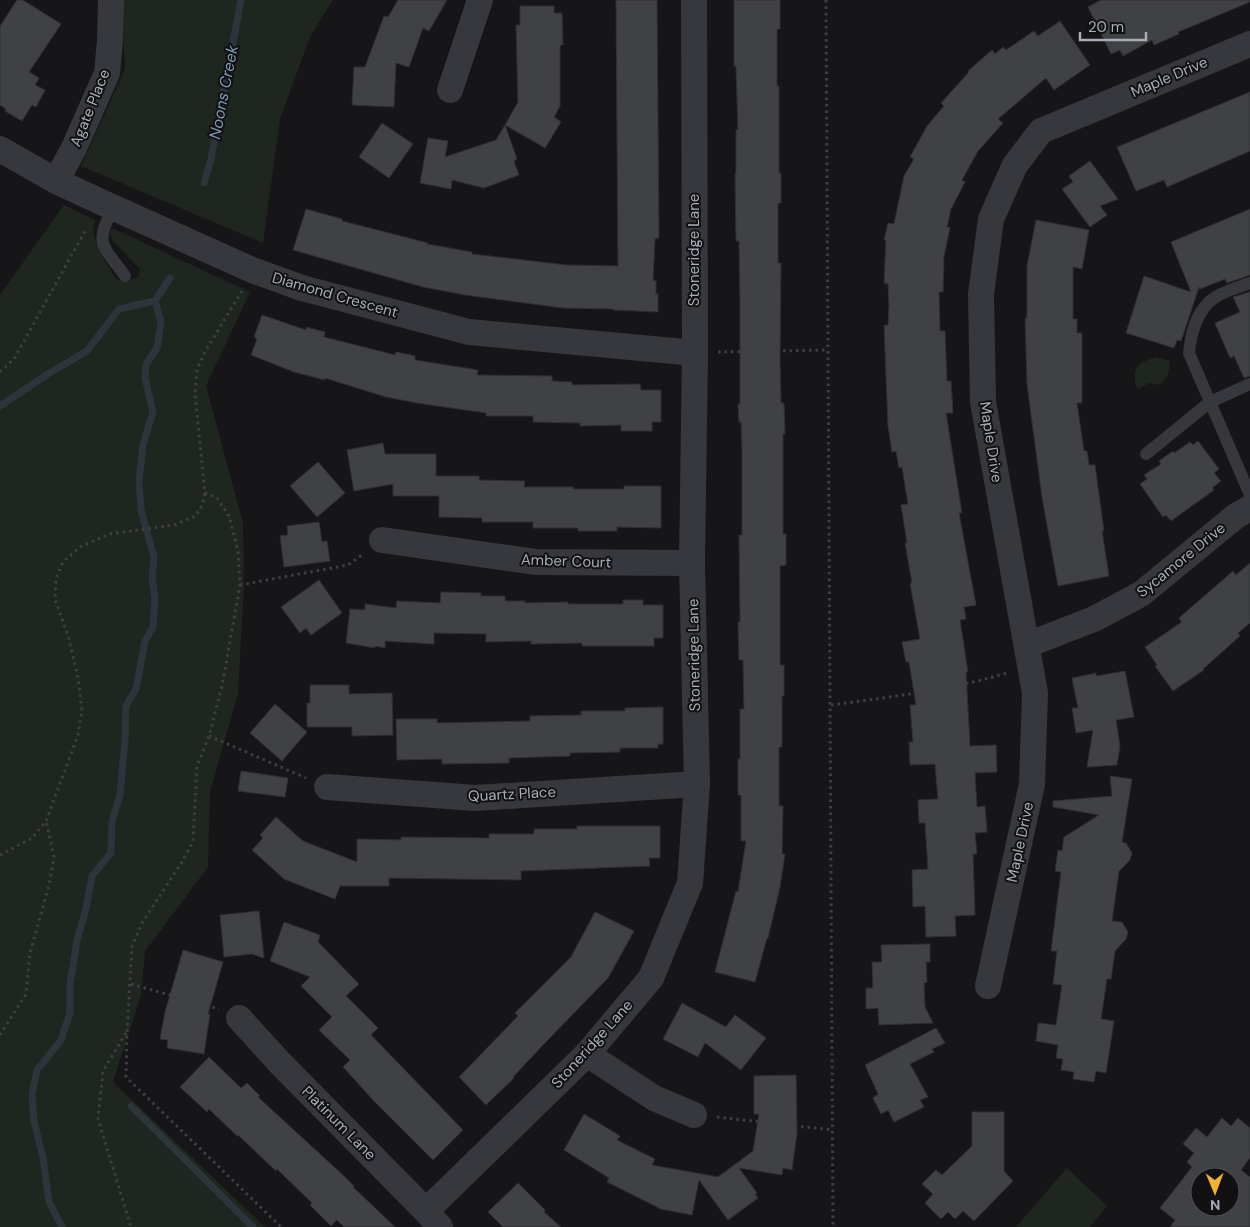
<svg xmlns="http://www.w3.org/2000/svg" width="1250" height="1227" viewBox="0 0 1250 1227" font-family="'DM Sans',sans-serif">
<rect width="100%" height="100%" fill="#161618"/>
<g fill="#1e261f">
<path d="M122,0H333L310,37L280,119L263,243L81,166L125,69Z"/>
<path d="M64,205L95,220L93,232L101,254L116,279L125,282L138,277L140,269L112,240L110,233L112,228L250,292L206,386L243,523L244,584L238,694L210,792L208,867L145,951L141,995L113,1082L265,1227H0V295Z"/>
<path d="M1156,357L1170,361C1169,372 1168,379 1159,385L1149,383L1138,389C1135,384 1135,382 1135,376C1135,363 1145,361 1156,357Z"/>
<path d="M1067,1168L1107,1206L1090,1227H1016Z"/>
</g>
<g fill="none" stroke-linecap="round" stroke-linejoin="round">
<g stroke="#2c353c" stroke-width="7">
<path d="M204,183L211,159L241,0"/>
<path d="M0,406L48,374L87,351L119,309L155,301L170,278"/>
<path d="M131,1106L253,1227"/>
<path d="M62,1227L49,1202L43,1158L34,1121L32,1094L37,1070L61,1040L70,1013V984L77,940L86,909L92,876L111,853L112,821L120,795L125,740L126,706L136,689L145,641L153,627L155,598L152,578L154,557L141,510L139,480L143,445L153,412L145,378L146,364L157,348L161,322L155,301"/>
</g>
</g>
<g fill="#404145" stroke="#303034" fill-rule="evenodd">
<path d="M17,0H23L61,24L29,72L39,78L35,85L45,90L36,107L32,105L22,121L5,111L6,109L0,105V26Z"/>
<path d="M398,0H447L429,31L423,28L409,67L396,63L394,107L352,105L354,67H365L384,16L388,17Z"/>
<path d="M616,0H657L659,238L655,239L653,280L656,281V294H658V312L613,310V309L563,308L465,295L423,287L293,250L306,209L342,219V221L428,243L427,244L472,252V254L567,265L618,266Z"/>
<path d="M734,0H780V29H777V86H779V173H781V203H778V263H781L780,360L781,403H784L785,434H783V534H786V565L780,566V665H784V696H782V747H779V806H783L782,854H785L780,887L768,938H767L755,982L715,972L736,891L738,892L746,841H741V795H738V759H740V709H744L743,660H739L738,622H740L739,535H742V449L741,422H739L738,404H740V306L739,241H736L735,173H736V130H738L736,66H734Z"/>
<path d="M1101,0H1250V2L1178,32L1179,34L1154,45L1152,40L1123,56L1120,50L1111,54L1088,7Z"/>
<path d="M520,6H554V13H562L563,45H560V106L554,117L561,122L545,148L505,125L518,102L516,25H520Z"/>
<path d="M1060,21L1090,65L1054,90L1046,78L998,119L1003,123L978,151L962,180L965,182L951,209L947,227L950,228L944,256L943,292H939L940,331H945L947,381H951L953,413H946L962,513H959L976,605L964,607L966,619L960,620L968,672H966L970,746L996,745L997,772L975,773L977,807L985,806L987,832L975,833L977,854H973L975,915L955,916L956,936L926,937L925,906L913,907L912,870L928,869L925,823H919L918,800L938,799L935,764L910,765L909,742H913L910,705H916L909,662H906L902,642L920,639L910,583H912L905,543H907L901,505L908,504L902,467L899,468L896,451L892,452L888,426L884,325H888L889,306L888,284L884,283L886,240H884L888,223L894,224L904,176L914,159L910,157L927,126L944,106L941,103L969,72L968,71L992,50L995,54L1003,47L1006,50L1034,31L1038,36Z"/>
<path d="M1250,92V151L1167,187L1164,180L1136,191L1117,147Z"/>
<path d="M382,123L413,144L389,178L359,157Z"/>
<path d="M505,125L517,159L514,161L519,175L484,188L452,180L451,189L420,183L428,138L448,141L445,157L496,140Z"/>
<path d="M1090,161L1118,199L1100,206L1107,215L1090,227L1062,189L1073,182L1069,176Z"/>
<path d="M1250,209V275L1227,283L1225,279L1200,289L1199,287L1181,341L1177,340L1174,348L1126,333L1144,276L1191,292L1171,242Z"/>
<path d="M1036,220L1089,230L1082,269L1073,267V319H1077V333H1082V403H1077L1084,451H1087L1089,465H1095L1104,531H1102L1109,576L1058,586L1042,497L1027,384L1025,318H1027V266Z"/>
<path d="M1250,292V376L1244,378L1234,356L1230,358L1215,323L1240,312L1233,297Z"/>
<path d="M262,315L306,330V327L325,332L324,337L395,355L396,352L415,356V360L478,370L477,375L552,376V381L572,382V385L640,384L641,390H661V422H652V431H621V425L580,426V423L533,422V416H486V413L417,403L386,397L325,378V380L294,372L251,355L257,339L254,337Z"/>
<path d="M1198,441L1219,469L1214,473L1221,481L1212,488L1214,490L1171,521L1166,515L1163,517L1140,484L1147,479L1144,475L1161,464L1159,461L1173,451L1174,453L1190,442L1193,445Z"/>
<path d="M383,443L385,454H436V476H479V480L525,481L524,487H573V489H624V486H661V528L617,527V531H578V528H533V522H482V518L439,517V496H393V484L354,491L347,450Z"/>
<path d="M318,462L345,493L317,517L290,486Z"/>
<path d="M319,522L322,542L327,541L330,561L284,567L280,536L288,535L287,526Z"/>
<path d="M1250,563V623L1238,633L1240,636L1203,669L1204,670L1173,691L1155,666L1157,665L1145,647L1182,622L1179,618L1233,571L1236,575Z"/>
<path d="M319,580L342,613L311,635L306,628L300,633L281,607Z"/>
<path d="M441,592L481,593V596H505V601H525V603L568,602V604H623V600H643V605H663V638H654V646H582V643L531,644V641L486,642V634L434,633V644L385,641V648L375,646V648L346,643L350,609L365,610V604L396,608L397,601L440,603Z"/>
<path d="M1125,671L1134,717L1116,720L1120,746L1117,765L1087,767L1093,730L1076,733L1072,708H1078L1072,678L1096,673V676Z"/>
<path d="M310,685H349V694L392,693L393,735L352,736V727H307V703H310Z"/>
<path d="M275,704L307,732L282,761L250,733Z"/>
<path d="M663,707V744H658V748H620V752L570,753V756L509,758V763L442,764V759L397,760L396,719H437V723L530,721V716L581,715V711H625V708Z"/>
<path d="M241,771L288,778L285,797L238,791Z"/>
<path d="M1110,776L1132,779L1122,842L1126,843L1132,853L1130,860L1119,871L1112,921L1122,922L1128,932L1126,939L1115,951L1111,979H1107L1101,1019L1114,1021L1106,1073L1096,1071L1094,1082L1073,1079L1074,1072L1061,1070L1063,1059L1056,1058L1058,1045L1036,1041L1038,1023L1056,1025L1062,985L1053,984L1057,951H1051L1061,872L1055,871L1058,850L1062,851L1064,837L1099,815L1053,807V801L1112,796Z"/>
<path d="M276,817L303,841L357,862V839L401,840V837L489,838V834H534V829H577V826H660V858H649L650,866L521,871V880L389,878V886H340L335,899L284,879L252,850L263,838L260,835Z"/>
<path d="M259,911L264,958L252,954L224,957L220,915Z"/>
<path d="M595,912L634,931L608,978L543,1045L513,1077L514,1078L486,1105L459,1077L518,1016L515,1013L571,957Z"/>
<path d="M284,922L320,935L318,942L359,984L346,996L378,1028L371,1035L463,1130L433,1160L374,1101L343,1067L350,1060L319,1030L332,1017L301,986L310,977L270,961Z"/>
<path d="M930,944V962H926L927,982L924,983L925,1007L933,1023L879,1025L878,1008L866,1009V988H873L872,962H882L881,945Z"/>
<path d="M183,950L223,962L208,1014H210L204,1054L167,1048L168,1040L160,1039L165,1012Z"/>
<path d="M682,1003L726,1027L735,1015L766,1038L741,1070L705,1043L698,1057L663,1039Z"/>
<path d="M936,1028L945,1043L932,1049L934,1052L910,1064L928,1097L920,1100L924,1107L894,1122L888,1110L881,1114L873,1098L878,1094L865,1065Z"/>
<path d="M209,1057L241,1088L247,1083L260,1096L258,1097L345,1177L354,1186L353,1187L395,1227H344L337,1220L331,1226L310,1205L312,1203L277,1169L276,1171L238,1135L237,1136L209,1109L207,1112L180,1087Z"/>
<path d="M796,1075L797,1133L792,1170L783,1168L782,1175L739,1168L757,1193L755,1194L758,1198L728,1220L699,1180L692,1215L661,1209L607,1182L609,1178L564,1150L584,1114L620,1136L617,1140L655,1159L652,1165L718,1177L753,1151L759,1114H754V1076Z"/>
<path d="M972,1112H1004V1171L1013,1181L974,1221L963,1211L955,1219L948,1212L941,1219L925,1203L933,1194L922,1184L936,1170L942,1175L972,1146Z"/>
<path d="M1222,1118L1231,1126L1238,1118L1250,1128V1158L1241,1170L1250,1177V1227H1170L1175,1220L1160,1208L1192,1167L1187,1162L1194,1153L1183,1144L1196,1128L1207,1137ZM1200,1177H1230V1207H1200Z"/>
<path d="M518,1183L545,1210L544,1212L561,1227H503L488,1212Z"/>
</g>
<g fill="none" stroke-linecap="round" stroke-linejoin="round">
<g stroke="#3d3f44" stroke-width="3" stroke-dasharray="2.5 4" stroke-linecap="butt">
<path d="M826,0L833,1227"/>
<path d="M242,291L206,350L197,369L195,394L205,493L217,498L229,516L238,551L240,585L222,686L209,736L197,766L193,841L182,862L142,923L132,946L127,1032L126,1077L281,1227"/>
<path d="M718,352L828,350"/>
<path d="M0,372L14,359L85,231"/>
<path d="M240,585L348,565L363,554"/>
<path d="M831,705C890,697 950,690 1007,673"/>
<path d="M209,736L306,778"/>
<path d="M0,855L32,838L46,821L78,735L82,710L78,678L69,639L55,599L56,579L63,562L80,547L109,534L174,525L195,516L202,506L205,493"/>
<path d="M131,984L219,1009"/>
<path d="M126,1033L103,1071L98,1119L131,1227"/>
<path d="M0,1035L26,994L30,953L49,885L54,857L46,821"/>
<path d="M717,1117L833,1130"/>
</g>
<g stroke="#37383d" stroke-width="12">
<path d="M113,208C94,245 102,244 125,276"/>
<path d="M1250,283C1239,287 1224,291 1214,298C1196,311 1191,333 1189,353L1250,495"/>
<path d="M1146,454L1210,402L1250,384"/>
</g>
<g stroke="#37383d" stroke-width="26">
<path d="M450,90L480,0"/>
<path d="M0,149L56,181L101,202L252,270L302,288L469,332L695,353"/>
<path d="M56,181L74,148L107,73L110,41L111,0"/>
<path d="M382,540L536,562L692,563"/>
<path d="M1027,645L1094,619L1141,594L1236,516L1250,508"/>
<path d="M327,787L475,798L697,784"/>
<path d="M988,986L1032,784L1035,693L983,402L981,294L991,219L1015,165L1041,131L1250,44"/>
<path d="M239,1018L280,1063L426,1211L440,1227"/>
<path d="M587,1054L654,1098L694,1115"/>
<path d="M426,1211L587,1054L651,978L690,883L697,784L692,563L695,353L694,0"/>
</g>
</g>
<g text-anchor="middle" stroke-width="4" stroke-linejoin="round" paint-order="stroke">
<g font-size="15" fill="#a8adb8" stroke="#111113">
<text transform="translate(1169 77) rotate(-23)" y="5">Maple Drive</text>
<text transform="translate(90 108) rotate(-68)" y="5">Agate Place</text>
<text transform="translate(694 250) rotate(-90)" y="5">Stoneridge Lane</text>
<text transform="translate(335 295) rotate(16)" y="5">Diamond Crescent</text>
<text transform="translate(991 442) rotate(81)" y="5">Maple Drive</text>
<text transform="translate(1181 560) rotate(-39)" y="5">Sycamore Drive</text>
<text transform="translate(566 561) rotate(2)" y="5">Amber Court</text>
<text transform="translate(694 655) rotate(-91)" y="5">Stoneridge Lane</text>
<text transform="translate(512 794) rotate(-3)" y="5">Quartz Place</text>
<text transform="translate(1020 842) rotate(-78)" y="5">Maple Drive</text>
<text transform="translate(592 1044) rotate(-48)" y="5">Stoneridge Lane</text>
<text transform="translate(339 1123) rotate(45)" y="5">Platinum Lane</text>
</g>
<g font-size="16" font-style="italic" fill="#7f9bb3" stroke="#111113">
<text transform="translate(223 92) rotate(-79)" y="6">Noons Creek</text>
</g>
</g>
<g transform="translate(1215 1192) rotate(179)"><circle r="24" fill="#111113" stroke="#4d4f55"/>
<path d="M0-4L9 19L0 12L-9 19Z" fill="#f2b134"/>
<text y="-8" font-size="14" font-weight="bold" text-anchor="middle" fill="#a8adb8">N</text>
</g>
<path d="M1080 32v8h66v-8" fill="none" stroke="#a8adb8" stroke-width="2.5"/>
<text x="1088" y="32" font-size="15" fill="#a8adb8" stroke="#111113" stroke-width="4" paint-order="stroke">20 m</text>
</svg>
